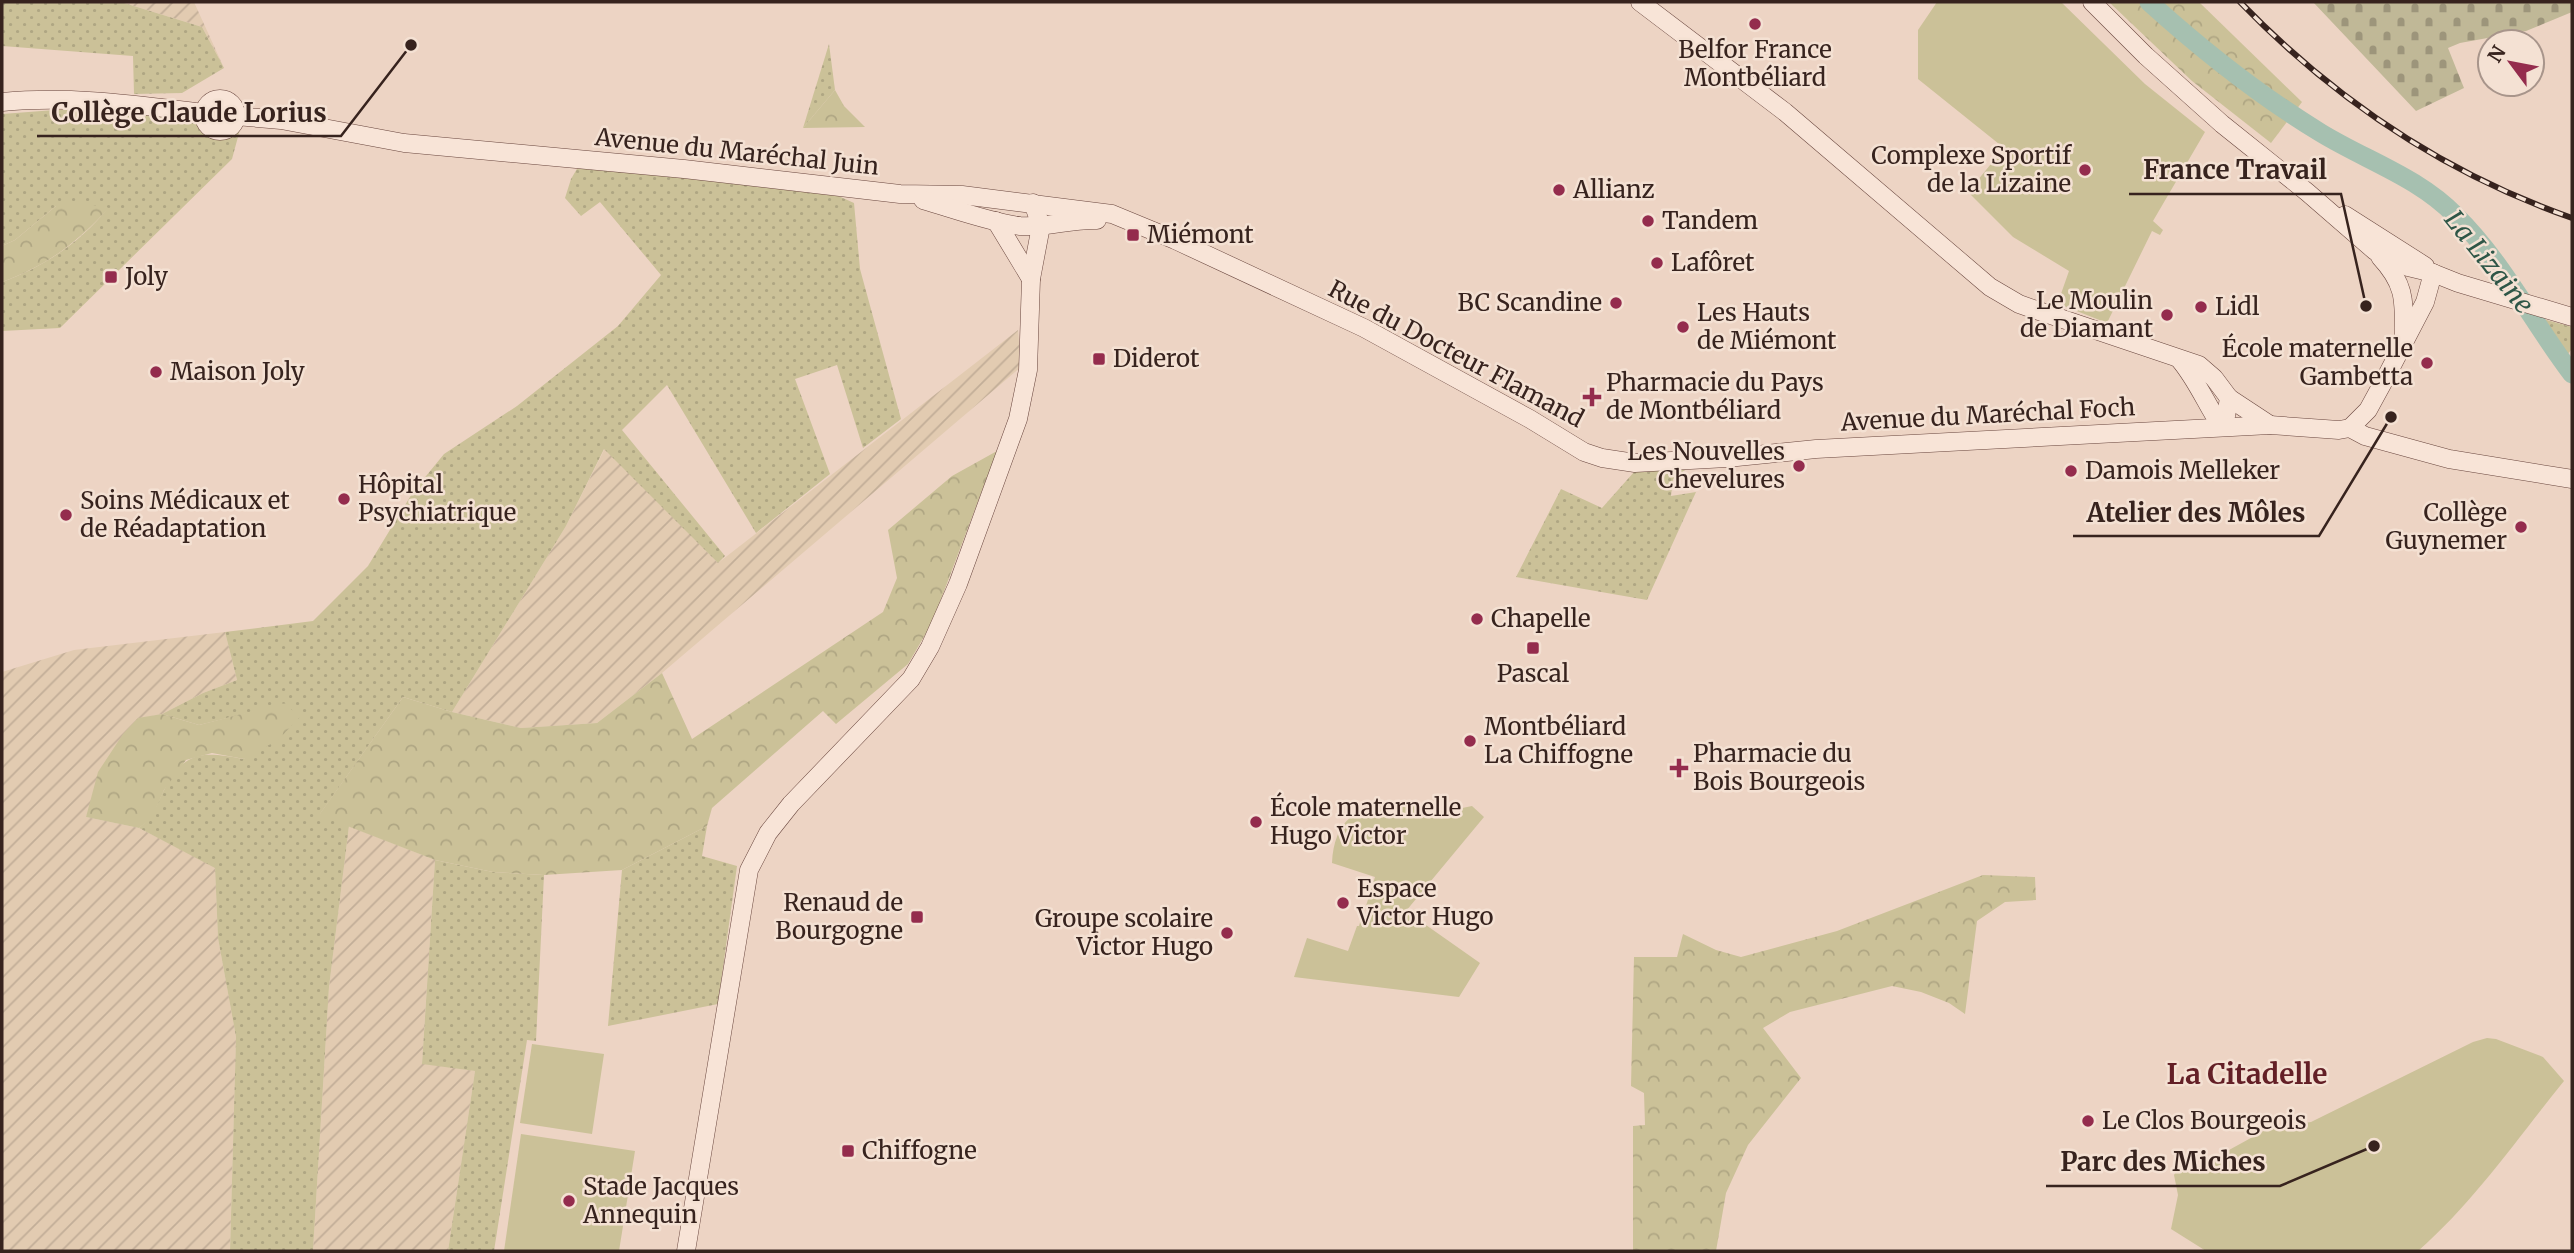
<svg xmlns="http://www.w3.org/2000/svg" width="2574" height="1253" viewBox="0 0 2574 1253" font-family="Merriweather,serif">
<defs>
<pattern id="farmland-furrows" width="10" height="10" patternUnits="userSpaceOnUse" patternTransform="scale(1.75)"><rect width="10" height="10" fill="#e2cbb1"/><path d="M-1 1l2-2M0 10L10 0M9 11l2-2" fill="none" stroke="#c2ae98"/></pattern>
<pattern id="grass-dots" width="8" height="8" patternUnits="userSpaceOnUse" patternTransform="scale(1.75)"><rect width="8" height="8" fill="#cbc198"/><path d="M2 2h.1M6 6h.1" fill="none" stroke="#afa683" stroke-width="1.8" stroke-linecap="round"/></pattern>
<pattern id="forest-crowns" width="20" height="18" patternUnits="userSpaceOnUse" patternTransform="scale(1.75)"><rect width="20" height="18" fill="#cbc198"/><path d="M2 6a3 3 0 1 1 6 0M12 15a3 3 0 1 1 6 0" fill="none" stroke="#afa683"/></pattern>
<pattern id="cemetery-stones" width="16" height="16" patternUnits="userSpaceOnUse" patternTransform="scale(1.75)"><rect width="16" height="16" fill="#c0b897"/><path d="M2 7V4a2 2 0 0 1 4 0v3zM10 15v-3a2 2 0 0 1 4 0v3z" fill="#9d957b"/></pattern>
</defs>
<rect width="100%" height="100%" fill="#edd4c4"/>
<g fill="url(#farmland-furrows)">
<path d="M121,2H194L224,68L202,27Z"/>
<path d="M1018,330L1021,367L662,673L597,723L521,728L452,712L566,526L605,448L718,563Z"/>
<path d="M225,632L237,680L203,693L162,714L138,719L86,817L139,828L215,867L218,938L236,1037L230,1251H2V672L74,650Z"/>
<path d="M349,826L435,860L422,1063L475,1071L448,1251H313L329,987Z"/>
</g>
<g fill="url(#grass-dots)">
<path d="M2,2H121L202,27L224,68L182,93L134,94L133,56L2,46Z"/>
<path d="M829,44L835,90L803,128Z"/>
<path d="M134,104L242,122L232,159L60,328L2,331V282C43,267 80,243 108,208L56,206L15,240L2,246V114Z"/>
<path d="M581,162L834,194L854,203L860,269L901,419L863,448L837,365L795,379L830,474L756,533L667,385L622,430L725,556L718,563L604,449L566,526L452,712L403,697L320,814L349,826L329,987L313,1251H230L236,1037L218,938L215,868L139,828C154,816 155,809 163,792C184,750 202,751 244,759L284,704L199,725L162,714L203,693L237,680L225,632L313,621L368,566L413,492L444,454L517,406L618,326L661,275L600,202L581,216L565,198L571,179Z"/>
<path d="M2543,319L2572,327V349L2567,355Z"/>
<path d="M1688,468L1673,479L1671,496L1696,492L1647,600L1516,577L1561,489L1602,508L1634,472Z"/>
<path d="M707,826L702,856L737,866L718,1004L608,1026L622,870Z"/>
<path d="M435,860L493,872L544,875L536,1041L527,1040L494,1251H448L475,1071L422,1064Z"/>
</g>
<g fill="url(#forest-crowns)">
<path d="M2109,2H2199L2302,102L2271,143L2192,81Z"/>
<path d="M835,90L844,106L865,127L803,128Z"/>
<path d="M82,203L109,208C75,244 48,265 2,282V246L15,240L56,206Z"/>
<path d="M997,451L932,623L908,664L836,724L823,711L712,808L707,826L622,870L544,875L493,872L435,860L319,815L403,697L452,712L521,728L597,723L662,673L692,739L883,612L897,578L888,530L952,476Z"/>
<path d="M284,703L300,717L278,740L244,759L212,753L186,760L164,790L152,818L139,828L86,817L98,772L123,734L138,718L162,714L199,725Z"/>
<path d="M1983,875L2035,877L2036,900L2005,902L1977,921L1965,1014L1949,1003L1921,992L1892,986L1790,1012L1763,1028L1801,1078L1748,1145L1726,1193L1716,1251H1633V1126L1645,1125L1644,1093L1631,1086L1634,957H1677L1683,934L1716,950L1741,957L1837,931Z"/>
</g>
<path fill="url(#cemetery-stones)" d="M2313,2H2572V12L2526,31L2460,43L2448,48L2464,88L2416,111Z"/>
<g fill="#cbc198">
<path d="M1937,2H2061L2145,84L2205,132L2153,221L2163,230L2160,235L2152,231L2107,323L2064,306L2056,308L2069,271L2013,237L1968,192L2004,148L1918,79V30Z"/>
<path d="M1398,801L1443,812L1472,806L1484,817L1406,911L1480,963L1459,997L1294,977L1307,938L1348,951L1357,926H1359L1362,916L1369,918L1371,911L1365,909L1375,877L1332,863C1334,820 1357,805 1398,801Z"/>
<path d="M2487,1038L2496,1039L2543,1057L2564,1081C2517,1139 2474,1202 2418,1251H2206L2171,1229L2178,1195L2174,1175L2180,1165L2189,1172L2269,1128L2311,1122L2473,1042Z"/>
<path d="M532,1044L604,1054L592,1134L520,1123Z"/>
<path d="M521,1134L635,1151L619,1251H504Z"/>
</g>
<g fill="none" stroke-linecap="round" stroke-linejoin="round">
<path stroke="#a6c0b0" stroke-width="19" d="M2149,2C2202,50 2260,96 2321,133C2367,161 2418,177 2456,216C2502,261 2533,323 2572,374"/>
<defs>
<g id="secondary">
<path d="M1640,2L1785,112L1990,287L2019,304L2036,310L2199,365L2214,378L2229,398L2226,416L2221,426"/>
<path d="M2092,2L2146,56L2222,124L2307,192L2375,251L2408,267L2433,273L2458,283L2572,317"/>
<circle cx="220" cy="115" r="16"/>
<path d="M2,102C70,95 137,105 204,113"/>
<path d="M236,116L281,120L404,143L684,169L900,194L962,195L1112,214L1175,240L1364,328L1530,419L1584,452L1602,458L1635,463L1727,458L1816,449L2270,425L2339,430L2350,428L2365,436L2449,459L2572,479"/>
<path d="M923,200C951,208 992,223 1020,226C1046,228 1071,219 1097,220"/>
<path d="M2345,215L2425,266"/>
<path d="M996,221L1031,279"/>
<path d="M2380,257C2406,285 2404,301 2404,337"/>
<path d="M2179,359C2197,380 2206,404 2221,426"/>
<path d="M2229,398L2270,425"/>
<path d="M2350,428L2368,410L2386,377L2425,302L2433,273"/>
<path d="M686,1251L749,870L768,833L791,804L911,679L930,647L958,584L1018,419L1028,370L1031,279L1041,226L1033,203"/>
</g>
</defs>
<use href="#secondary" stroke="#69463e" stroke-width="19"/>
<use href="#secondary" stroke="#f8e4d7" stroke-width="18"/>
<defs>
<path id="rail" d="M2240,2C2334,99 2444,173 2572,218"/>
</defs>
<use href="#rail" stroke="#37231e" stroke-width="6"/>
<use href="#rail" stroke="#f4e1d3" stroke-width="3.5" stroke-dasharray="10" stroke-linecap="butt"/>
</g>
<g fill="#942c4d" stroke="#f4e1d3" stroke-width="2.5">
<circle cx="1755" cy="24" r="7"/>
<circle cx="2085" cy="170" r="7"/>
<circle cx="1559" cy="190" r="7"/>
<circle cx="1648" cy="221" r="7"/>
<rect x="1126" y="228" width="14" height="14" rx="3.5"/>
<circle cx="1657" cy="263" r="7"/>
<rect x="104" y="270" width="14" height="14" rx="3.5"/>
<circle cx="1616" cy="303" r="7"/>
<circle cx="2201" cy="307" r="7"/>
<circle cx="2167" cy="315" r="7"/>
<circle cx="1683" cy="327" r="7"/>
<rect x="1092" y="352" width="14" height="14" rx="3.5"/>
<circle cx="2427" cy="363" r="7"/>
<circle cx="156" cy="372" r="7"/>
<path d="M1588.5 386.5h7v7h7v7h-7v7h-7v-7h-7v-7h7z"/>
<circle cx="1799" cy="466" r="7"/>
<circle cx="2071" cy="471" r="7"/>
<circle cx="344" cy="499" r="7"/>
<circle cx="66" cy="515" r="7"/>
<circle cx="2521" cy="527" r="7"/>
<circle cx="1477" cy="619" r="7"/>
<rect x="1526" y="641" width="14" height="14" rx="3.5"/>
<circle cx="1470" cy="741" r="7"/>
<path d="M1675.5 757.5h7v7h7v7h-7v7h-7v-7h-7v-7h7z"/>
<circle cx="1256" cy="822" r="7"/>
<circle cx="1343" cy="903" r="7"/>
<rect x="910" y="910" width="14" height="14" rx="3.5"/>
<circle cx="1227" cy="933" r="7"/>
<circle cx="2088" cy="1121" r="7"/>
<rect x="841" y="1144" width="14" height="14" rx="3.5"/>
<circle cx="569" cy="1201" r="7"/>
</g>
<g text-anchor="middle" stroke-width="5" stroke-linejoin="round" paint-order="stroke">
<g font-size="24" fill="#37231e" stroke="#f4e1d3" text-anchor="start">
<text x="1755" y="58" text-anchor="middle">Belfor France<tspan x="1755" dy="28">Montbéliard</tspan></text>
<text x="2071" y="164" text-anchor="end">Complexe Sportif<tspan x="2071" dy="28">de la Lizaine</tspan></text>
<text x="1573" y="198">Allianz</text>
<text x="1662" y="229">Tandem</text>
<text x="1147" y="243">Miémont</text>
<text x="1671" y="271">Lafôret</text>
<text x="125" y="285">Joly</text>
<text x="2153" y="309" text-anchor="end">Le Moulin<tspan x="2153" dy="28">de Diamant</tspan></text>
<text x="1602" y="311" text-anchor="end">BC Scandine</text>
<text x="2215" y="315">Lidl</text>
<text x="1697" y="321">Les Hauts<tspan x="1697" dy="28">de Miémont</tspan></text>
<text x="2413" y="357" text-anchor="end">École maternelle<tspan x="2413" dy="28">Gambetta</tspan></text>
<text x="1113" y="367">Diderot</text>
<text x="170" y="380">Maison Joly</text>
<text x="1606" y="391">Pharmacie du Pays<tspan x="1606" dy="28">de Montbéliard</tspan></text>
<text x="1785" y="460" text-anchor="end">Les Nouvelles<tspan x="1785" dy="28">Chevelures</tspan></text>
<text x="2085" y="479">Damois Melleker</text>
<text x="358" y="493">Hôpital<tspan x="358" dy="28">Psychiatrique</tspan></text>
<text x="80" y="509">Soins Médicaux et<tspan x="80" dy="28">de Réadaptation</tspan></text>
<text x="2507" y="521" text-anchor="end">Collège<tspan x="2507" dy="28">Guynemer</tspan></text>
<text x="1491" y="627">Chapelle</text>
<text x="1533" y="682" text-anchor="middle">Pascal</text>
<text x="1484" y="735">Montbéliard<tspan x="1484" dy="28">La Chiffogne</tspan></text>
<text x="1693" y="762">Pharmacie du<tspan x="1693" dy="28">Bois Bourgeois</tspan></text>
<text x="1270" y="816">École maternelle<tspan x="1270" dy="28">Hugo Victor</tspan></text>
<text x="1357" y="897">Espace<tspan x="1357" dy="28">Victor Hugo</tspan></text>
<text x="903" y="911" text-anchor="end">Renaud de<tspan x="903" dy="28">Bourgogne</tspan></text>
<text x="1213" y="927" text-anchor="end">Groupe scolaire<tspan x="1213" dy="28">Victor Hugo</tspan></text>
<text x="2102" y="1129">Le Clos Bourgeois</text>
<text x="862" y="1159">Chiffogne</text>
<text x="583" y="1195">Stade Jacques<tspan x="583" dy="28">Annequin</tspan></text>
</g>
<g font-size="24" fill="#37231e" stroke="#f4e1d3">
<text transform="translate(737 152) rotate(6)" y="8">Avenue du Maréchal Juin</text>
<text transform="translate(1456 354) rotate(28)" y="8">Rue du Docteur Flamand</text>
<text transform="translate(1988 415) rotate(-3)" y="8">Avenue du Maréchal Foch</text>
</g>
<g font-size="26" font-style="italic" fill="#2e5647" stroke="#f4e1d3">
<text transform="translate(2489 262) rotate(51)" y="9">La Lizaine</text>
</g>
<g font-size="28" font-weight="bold" fill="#631f26" stroke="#f4e1d3">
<text x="2247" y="1084">La Citadelle</text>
</g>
</g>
<path fill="none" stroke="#37231e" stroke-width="2.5" d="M411 45L341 136H37M2366 306L2341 194H2129M2391 417L2319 536H2073M2374 1146L2280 1186H2046"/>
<g fill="#37231e" stroke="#f4e1d3" stroke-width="2.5">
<circle cx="411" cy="45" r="7"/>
<circle cx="2366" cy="306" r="7"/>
<circle cx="2391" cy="417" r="7"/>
<circle cx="2374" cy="1146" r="7"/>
</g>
<g font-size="26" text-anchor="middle" font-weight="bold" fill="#37231e" stroke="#f4e1d3" stroke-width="5" stroke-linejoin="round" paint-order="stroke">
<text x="189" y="122">Collège Claude Lorius</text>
<text x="2235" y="179">France Travail</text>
<text x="2196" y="522">Atelier des Môles</text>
<text x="2163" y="1171">Parc des Miches</text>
</g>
<rect width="2574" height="1253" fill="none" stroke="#37231e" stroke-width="7"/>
<g transform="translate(2511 63) rotate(302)"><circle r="33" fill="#f4e1d3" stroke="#a8958b" stroke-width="2"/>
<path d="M0-5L12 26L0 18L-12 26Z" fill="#942c4d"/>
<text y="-10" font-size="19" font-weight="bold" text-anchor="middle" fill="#37231e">N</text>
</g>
</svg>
